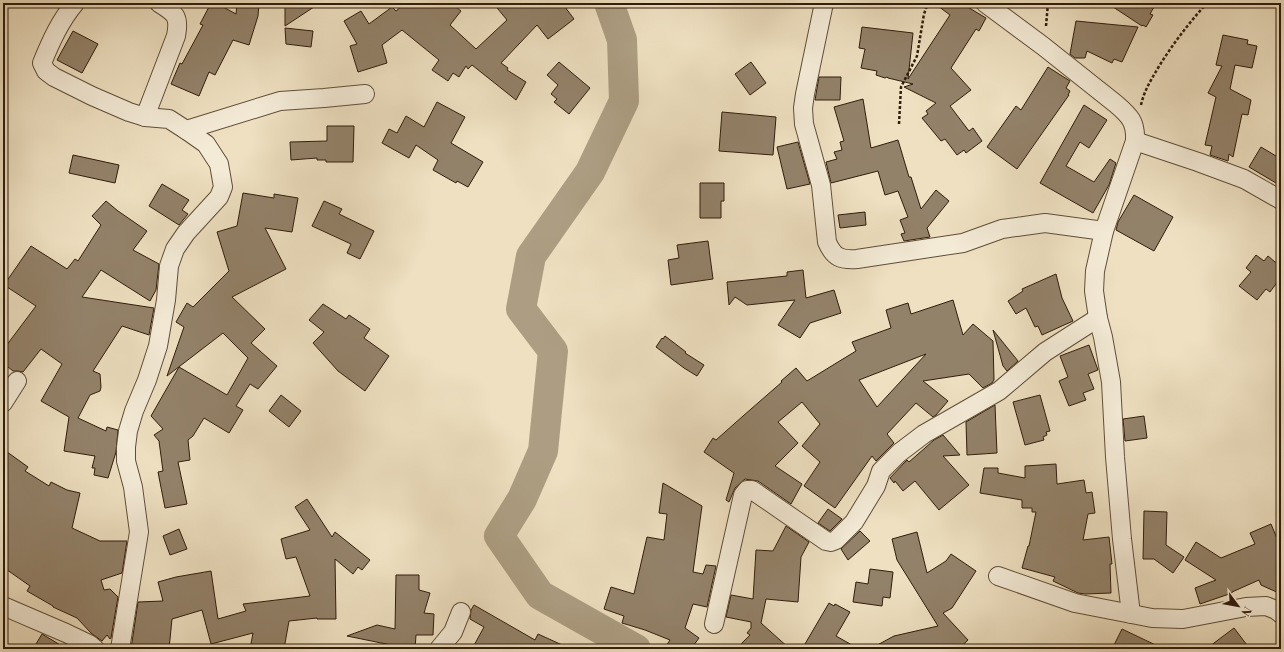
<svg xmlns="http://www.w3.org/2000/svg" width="1284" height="652" viewBox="0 0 1284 652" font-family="'Libre Bodoni',serif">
<rect width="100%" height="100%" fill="#eee0c1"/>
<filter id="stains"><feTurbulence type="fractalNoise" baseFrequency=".005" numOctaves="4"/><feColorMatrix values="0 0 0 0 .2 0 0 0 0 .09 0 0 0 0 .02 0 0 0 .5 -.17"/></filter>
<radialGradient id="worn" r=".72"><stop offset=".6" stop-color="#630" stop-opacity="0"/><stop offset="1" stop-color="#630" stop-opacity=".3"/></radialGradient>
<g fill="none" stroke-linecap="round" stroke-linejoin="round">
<path stroke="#ad9e83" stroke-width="30" d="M609,3L622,40L624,101L590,172L531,256L521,309L553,351L543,451L522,499L499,536L540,595L636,649"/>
</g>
<g fill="#93826a" stroke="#301d0b" fill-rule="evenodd">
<path d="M211,3H216L236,14L237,3L259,4L258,16L249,45L233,40L215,75L209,72L199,96L171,84L180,63L182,64L203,25L200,24Z"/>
<path d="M285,3H320L285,26Z"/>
<path d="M405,3H451L461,11L450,25L476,49L507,20L493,3H562L574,19L548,39L537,25L501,63L508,68L507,70L526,82L516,100L472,65L468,69L466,66L459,77L453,73L448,81L432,70L439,60L402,30L382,45L387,63L358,72L350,46L357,44L344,21L361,11L369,24L392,7L396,11Z"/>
<path d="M934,3H961L986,18L979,31L976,29L951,68L971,90L950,106L969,131L973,128L982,141L966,153L964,150L957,155L945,139L941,141L922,118L928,114L926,111L936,103L904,87L913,84L888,78L887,77L885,78L876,75L877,71L861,68L865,49L859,48L862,27L913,33L908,79L950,15Z"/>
<path d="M1107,3H1148L1154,7L1150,14L1153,15L1146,27L1143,25L1142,26Z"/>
<path d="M1076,21L1138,27L1122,62L1114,59L1112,63L1087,51L1085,58H1075L1070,54Z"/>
<path d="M285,28L313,31L311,47L286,44Z"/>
<path d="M73,31L98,44L82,73L57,60Z"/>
<path d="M1223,35L1248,40L1247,44L1257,46L1252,68L1235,65L1230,89L1251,100L1248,115L1242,114L1233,157L1229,154L1228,161L1210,155L1212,146L1205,145L1216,97L1208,93L1222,66L1216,65Z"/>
<path d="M559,62L590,88L569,114L554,102L557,99L551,94L558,85L547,75Z"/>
<path d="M751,62L766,83L750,95L735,74Z"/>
<path d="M1048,67L1070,81L1066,88L1070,91L1068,95H1069L1017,169L987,147L1016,106L1021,110Z"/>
<path d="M819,77H841L840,100H815Z"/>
<path d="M863,99L871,148L898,140L909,177H911L921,209L936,190L949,201L927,228L930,237L904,241L901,234L905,233L900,220L908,217L898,191L885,195L878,171L831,183L826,162L837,159L834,152L842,150L840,142L844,141L834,107Z"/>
<path d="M437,102L465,117L451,143L483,162L468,187L457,181L456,183L433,170L438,160L416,145L409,158L382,143L389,129L397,133L406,116L424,127Z"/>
<path d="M1084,105L1107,120L1089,148L1080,142L1066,166L1094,182L1110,159L1116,163L1109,185L1093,213L1040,183Z"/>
<path d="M722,112L776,117L773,155L719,151Z"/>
<path d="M327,126H354L353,162H326V160H317V158L291,160L290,142L327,141Z"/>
<path d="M798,142L810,184L787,189L777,147Z"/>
<path d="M1261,147L1281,159V186L1249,167Z"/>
<path d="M73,155L119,165L115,183L69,173Z"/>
<path d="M700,183H724V201H721V218H700Z"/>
<path d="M162,184L189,200L182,210L188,214L179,225L149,206Z"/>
<path d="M243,193L274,198V194L298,198L292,232L265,228L286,269L232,297L265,329L251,343L277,366L258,389L250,384L236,406L243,410L229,433L204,418L193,436L188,440L190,460L178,462L187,504L165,508L158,472L163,471L159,441L154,435L163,429L151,416L179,367L227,395L248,358L223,333L167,376L184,327L176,322L187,303L193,307L229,271L217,232L237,226Z"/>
<path d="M1134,195L1173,217L1154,251L1116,230L1118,222Z"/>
<path d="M106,201L118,211L147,231L133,250L159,264L156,290L150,301L101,270L82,297L154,308L149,335L122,326L93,371L100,374L101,387L100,391L90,395L78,418L106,431L107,427L118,430L116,452L108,478L94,475L95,468H92L95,456L64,451L69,417L41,401L62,364L41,349L23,372L18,371H13L3,363V350L36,306L4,285L31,246L67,269L75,259L78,261L101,225L92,216Z"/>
<path d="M324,201L342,209L339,214L374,231L360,259L347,253L351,244L312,226Z"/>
<path d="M865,212L866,225L840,228L838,215Z"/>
<path d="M708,241L713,279L671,285L668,260L679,258L677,245Z"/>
<path d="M1256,255L1264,261L1268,256L1281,267V277L1270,292L1266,289L1257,300L1239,286L1251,272L1246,268Z"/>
<path d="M803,270L806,298L834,290L841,313L810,323L800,338L778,325L795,300L747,305L735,297L729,305L727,282L787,276V272Z"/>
<path d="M1056,274L1062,298L1073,321L1042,335L1038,326L1035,327L1026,308L1016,314L1008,301L1023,291L1022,289Z"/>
<path d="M953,300L963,335L973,324L993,341L994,380L992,383L983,388L969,374L923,381L948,401L936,415L933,417L916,403L887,434L894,443L876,461L872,456L835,508L804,486L820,462L802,446L820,424L802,402L778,422L798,443L775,466L802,484L791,504L758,481L745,479L735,488L729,502L726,500L734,473L704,452L713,438L716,440L743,416L782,382L781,381L796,368L807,381L856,351L852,342L891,328L886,310L908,303L911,314ZM926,354L877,407L859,380Z"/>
<path d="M323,304L346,319L349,315L370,329L364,338L389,356L365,391L338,371L313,343L324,332L309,320Z"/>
<path d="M993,330L1018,361L1007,371L1003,366Z"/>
<path d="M665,336L686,352L685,353L704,365L697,376L684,368L656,347L662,338L663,339Z"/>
<path d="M1089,345L1098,370L1088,374L1094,389L1083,393L1086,400L1069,406L1059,381L1068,377L1060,356Z"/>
<path d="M281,395L301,411L289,427L269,411Z"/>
<path d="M1040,395L1050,431L1046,432L1047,435L1043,437L1044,440L1025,445L1013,402Z"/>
<path d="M995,405L997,453L967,455L966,422Z"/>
<path d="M1144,416L1147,438L1125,441L1123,419Z"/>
<path d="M943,435L960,455L943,456L969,485L939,510L915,481L903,491L895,481L894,483L890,478L906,461L907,460L909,462L934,440Z"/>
<path d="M3,449L28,467L25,471L49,486L51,482L67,490L80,493L72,528L100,541H127L122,573L101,580L104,590L110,589L118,597L111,638L110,639L107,635L102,641L91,633L77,618L53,607V606L27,591L30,586L3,567Z"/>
<path d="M1056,464L1057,484L1084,480L1086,493L1092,492L1095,513L1088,514L1083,540L1109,537L1112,564H1110L1111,593L1085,594L1078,593L1053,581L1055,577L1022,568L1028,546H1029L1036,512H1032V508H1022V500L980,493L984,468H998V473L1025,478V466Z"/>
<path d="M663,483L702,506L693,572L703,574L706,565L716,566L707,607L693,604L685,628L699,638L691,649H664L670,640L645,630L622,623L624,616L604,609L611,587L634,594L647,537L664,540L667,514L659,513Z"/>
<path d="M307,499L332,537L335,532L370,560L362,570L358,567L353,574L335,559L336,619H317V618L289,621L284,649H250L253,633L211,644L202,610L172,619L169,649H131L138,602L163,601L158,582L176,577L211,571L218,619L246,611L243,604L310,596L296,557L286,559L281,539L310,530L295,507Z"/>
<path d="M828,509L842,519L830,531L818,523Z"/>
<path d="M1144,511L1167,512L1166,545L1184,557L1173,573L1154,559H1143Z"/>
<path d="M1271,524L1281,548V594L1261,585L1259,580L1232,592V593L1200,604L1195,588L1216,580L1185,560L1196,542L1221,558L1255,544L1250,533Z"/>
<path d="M786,526L809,542L801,557L798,602L766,599L761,623L790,649H736L750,635L747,633L751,628V622L726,617L731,595L753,599L756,550L773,551Z"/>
<path d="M179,529L187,549L170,555L163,536Z"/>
<path d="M860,531L870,541L848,560L841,549Z"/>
<path d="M917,532L927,573L946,561L951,554L976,571L952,608L943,613L968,640L959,649H870L894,636L938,626L897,560L892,539Z"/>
<path d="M870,569L893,572L890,598L883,597L882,606L853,602L856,582L868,584Z"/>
<path d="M396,575H419V590L430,593L424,613L434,614L433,635H416L415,649H395L396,646L347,636L377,625L395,629Z"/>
<path d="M829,603L834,606L835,604L850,612L836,636L859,649H802Z"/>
<path d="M474,605L535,640L538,634L571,649H472L484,627L470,619L471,610Z"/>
<path d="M1234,628L1250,649H1206Z"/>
<path d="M1122,629L1164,649H1112Z"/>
<path d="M42,634L67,649H33Z"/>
</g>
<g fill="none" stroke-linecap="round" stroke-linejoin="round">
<defs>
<g id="street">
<path d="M75,3C60,21 51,41 42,63L46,71L54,77L92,96L129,112L145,117L169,119L186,130L206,144L219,164L223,187L219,197L186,233L175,249L169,266L166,300L158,346L147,380L134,411L128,431L126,447V461L133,487L139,532L120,649"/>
<path d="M824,3L805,94L803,108L804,124L821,185L827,242C834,258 841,260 857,259L963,243L1002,229L1045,223L1104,231"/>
<path d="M985,3L1043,46L1116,104C1130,116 1136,122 1135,141L1104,231L1095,271L1094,291L1098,318L1103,337L1111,382L1115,457L1122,539L1131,614"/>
<path d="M145,117L176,36C180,16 175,13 159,3"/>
<path d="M186,130L280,101L324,98L365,94"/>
<path d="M1135,141L1198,162L1244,179L1281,200"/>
<path d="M3,403L17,381"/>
<path d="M998,576L1075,603L1152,618L1183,619L1246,607L1266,606L1276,610L1281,614"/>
<path d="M3,606L66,633L89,644L95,649"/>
<path d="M714,624L743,495L747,490H752L826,541L831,542L836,540L854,522L876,486L881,471L899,453L924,434L999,391L1045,352L1098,318"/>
<path d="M439,649L453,632L461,612"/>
</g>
</defs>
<use href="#street" stroke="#604e38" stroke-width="20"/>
<g stroke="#301d0b" stroke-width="2.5" stroke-dasharray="3 2" stroke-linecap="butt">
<path d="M1046,26L1048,3"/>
<path d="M1141,105C1144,91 1151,80 1158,68C1172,45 1188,24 1207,3"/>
<path d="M899,124L901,87L917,56L924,14L928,3"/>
</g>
<use href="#street" stroke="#f4ebd7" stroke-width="18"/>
</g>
<rect width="1284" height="652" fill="none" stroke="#eee0c1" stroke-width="16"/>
<rect x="4" y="4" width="1276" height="644" fill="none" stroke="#301d0b" stroke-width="2"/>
<rect x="8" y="8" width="1268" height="636" fill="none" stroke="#301d0b"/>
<g transform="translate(1238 606) rotate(122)" stroke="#f4ebd7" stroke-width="3" paint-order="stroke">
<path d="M0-3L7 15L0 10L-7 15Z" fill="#301d0b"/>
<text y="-6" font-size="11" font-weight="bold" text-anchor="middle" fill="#301d0b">N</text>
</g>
<rect width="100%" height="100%" filter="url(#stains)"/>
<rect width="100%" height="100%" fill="url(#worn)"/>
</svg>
